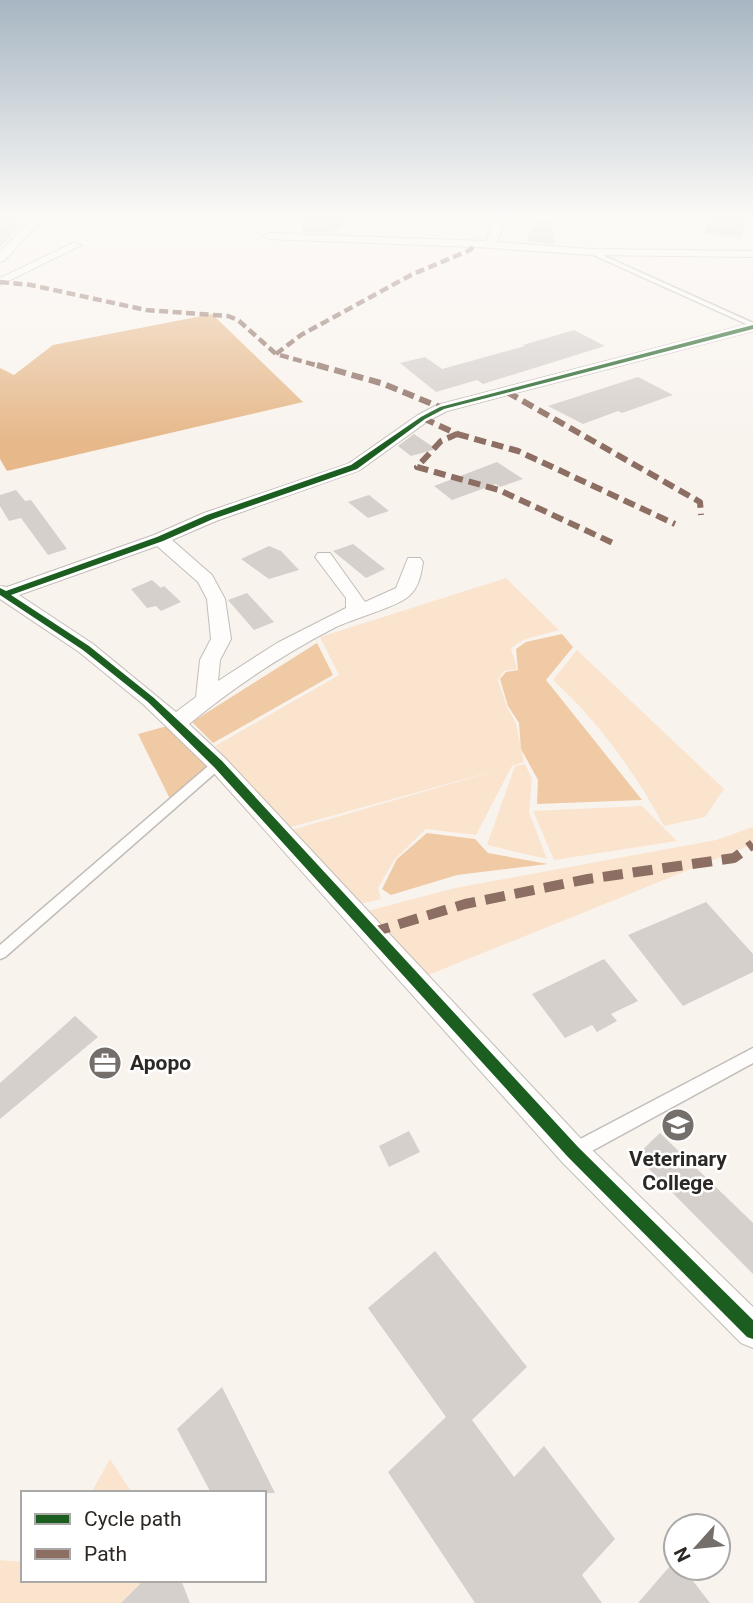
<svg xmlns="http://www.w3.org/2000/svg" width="753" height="1603" viewBox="0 0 753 1603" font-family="Roboto,sans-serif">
<rect width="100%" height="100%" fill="#f9f3ee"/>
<g fill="#fbe4ce">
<path d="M506,578L559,630L523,640L511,648L517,669L504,671L498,680L507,707L516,723L524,762L512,766L476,835L426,829L395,859L378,888L381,899L351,906L285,832L505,768L284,829L215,746L339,675L320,637Z"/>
<path d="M577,650L724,789L705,817L664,826C634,771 599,722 553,680Z"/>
<path d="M525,764L532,779L529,812L547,859L487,845L515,766Z"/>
<path d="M642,806L677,841L554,860L533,811Z"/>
<path d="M753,827V844L426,976L360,913L455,888L716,840Z"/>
<path d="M110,1459L132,1493H91Z"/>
<path d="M0,1560L23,1562V1580H144L121,1603H0Z"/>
</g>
<g fill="#f0caa5">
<path d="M562,634L573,647L546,680L642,800L537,804L538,780L521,749L519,723L508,706L500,679L506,672L518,670L516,649L526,642Z"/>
<path d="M317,643L333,675L213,743L192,722Z"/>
<path d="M171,725L211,765L170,799L138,734Z"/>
<path d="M427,833L475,839L488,853L548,864L457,875L391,895L382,889L397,859Z"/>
</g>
<path fill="#e6b88a" d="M212,314L303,402L7,471L0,459V368L14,375L53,345Z"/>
<g fill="#d6d0cc">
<path d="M0,216H27L0,248Z"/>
<path d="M305,216H357L333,233L302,232Z"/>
<path d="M709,216L746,218L742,237L704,234Z"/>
<path d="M538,221H551L555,244L525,241Z"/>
<path d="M574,330L605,346L483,384L477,380L436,392L400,363L425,357L442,369L525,346L523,345Z"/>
<path d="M638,377L673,395L622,413L618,411L583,424L548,406Z"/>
<path d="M414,434L436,449L411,456L398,446Z"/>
<path d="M497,462L523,479L500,487L496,484L452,500L434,486Z"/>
<path d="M16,490L25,501L31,500L67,549L48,555L21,518L9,521L0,506V495Z"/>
<path d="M369,495L389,511L368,518L348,502Z"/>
<path d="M353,544L385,569L366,578L333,551Z"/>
<path d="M269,546L281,551L299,570L269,579L241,559Z"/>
<path d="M152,580L161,588L164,586L181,602L161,611L156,606L147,608L131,589Z"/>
<path d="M247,593L274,622L254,630L228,600Z"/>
<path d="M706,902L753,954V972L683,1006L628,935Z"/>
<path d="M604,959L638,1001L611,1014L617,1021L597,1032L592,1025L565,1038L532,994Z"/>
<path d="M75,1016L98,1037L0,1119V1083Z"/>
<path d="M409,1131L420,1152L389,1167L379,1146Z"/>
<path d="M660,1133L753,1223V1274L636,1156Z"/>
<path d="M435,1251L527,1367L472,1420L514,1477L544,1446L615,1539L582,1575L602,1603H475L388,1472L446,1417L368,1308Z"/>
<path d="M222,1387L275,1493H211L177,1429Z"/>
<path d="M676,1559V1568H683L710,1603H638Z"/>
<path d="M144,1580H181L190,1603H121Z"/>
</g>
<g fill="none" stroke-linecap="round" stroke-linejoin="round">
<defs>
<g id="service">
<path d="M591,250L753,323V327L589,253Z"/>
<path d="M218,760L222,761L224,764L222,767L5,957L0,959V945L214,761Z"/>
<path d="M753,1048V1063L579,1158L573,1160L567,1158L565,1152L567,1146Z"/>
</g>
<g id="minor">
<path d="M34,216H45L4,261L0,262V252Z"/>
<path d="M497,216H507L497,242L591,249L753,251V257L591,255L476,247L268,239L263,236L268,233L486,241Z"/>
<path d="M73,243L82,245L0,285V278Z"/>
<path d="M753,323V331L447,411L428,421L360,470L216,521L172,540L212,575L225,599L231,639L220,660L218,681L277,643L346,608V598L315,557L318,553H330L365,602L396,588L408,558H420L423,562C421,575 419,587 409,596C397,607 352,619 334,628C282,655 234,687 189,724L226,759L584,1142L753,1307V1348L741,1343L562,1162L210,769L144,705L79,652L0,599V586L7,587L154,535L204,513L348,464L418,415L437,405ZM157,546L198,582L207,599L211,639L200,660L196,697L176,712L93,644L19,595Z"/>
</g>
</defs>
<use href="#service" stroke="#c1bdb8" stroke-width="3"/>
<use href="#minor" stroke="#c1bdb8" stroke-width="2"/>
<use href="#service" fill="#fefdfc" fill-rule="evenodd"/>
<use href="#minor" fill="#fefdfc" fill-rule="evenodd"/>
<g stroke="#8d6e63" stroke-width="4.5" stroke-dasharray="9 4.5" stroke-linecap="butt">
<path d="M0,282L31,285L146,310L228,316L238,320L276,354L323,367"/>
<path d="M276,354L301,335L411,275L470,250L476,244"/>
</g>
<g stroke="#8d6e63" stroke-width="6" stroke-dasharray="12 6" stroke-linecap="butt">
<path d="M317,365L384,384L442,408"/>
<path d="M507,392L700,502L701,515"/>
<path d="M423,418L457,434L441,441L417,467L499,490L613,543"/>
<path d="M457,434L518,451L675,524"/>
</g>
<path stroke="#8d6e63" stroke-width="10" stroke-dasharray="20 10" stroke-linecap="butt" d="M370,933L465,904L588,879L734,858L753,844"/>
<defs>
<path id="cycleway" d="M753,325V329L444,409L425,419L357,469L213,519L163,541L11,595L89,646L154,698L222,761L578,1147L753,1320V1339L747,1337L568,1157L214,767L148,702L83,650L0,595V588L6,591L157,537L207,515L351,465L421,417L440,407Z"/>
</defs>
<use href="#cycleway" stroke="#fff" stroke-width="5"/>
<use href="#cycleway" fill="#1b5e20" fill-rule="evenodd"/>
</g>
<linearGradient id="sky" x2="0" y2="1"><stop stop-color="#a7b6c2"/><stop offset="0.49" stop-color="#fcfaf7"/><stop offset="1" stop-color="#fcfaf7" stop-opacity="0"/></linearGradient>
<rect width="753" height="441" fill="url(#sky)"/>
<defs>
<symbol id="office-disc" viewBox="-11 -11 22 22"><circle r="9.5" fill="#746f6b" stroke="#fff"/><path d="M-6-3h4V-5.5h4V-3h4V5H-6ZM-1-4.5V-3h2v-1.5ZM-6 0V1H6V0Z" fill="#fff"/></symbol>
<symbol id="university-disc" viewBox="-11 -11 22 22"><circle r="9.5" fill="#746f6b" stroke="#fff"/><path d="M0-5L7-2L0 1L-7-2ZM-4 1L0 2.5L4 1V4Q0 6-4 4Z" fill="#fff"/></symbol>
</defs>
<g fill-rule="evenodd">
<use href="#office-disc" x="86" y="1044" width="38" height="38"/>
<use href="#university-disc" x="659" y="1106" width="38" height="38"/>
</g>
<g text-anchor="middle" stroke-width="5" stroke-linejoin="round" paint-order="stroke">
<g font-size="21" font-weight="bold" fill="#2d2824" stroke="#fff" text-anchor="start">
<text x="130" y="1070">Apopo</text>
<text x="678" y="1166" text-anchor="middle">Veterinary<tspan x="678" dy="24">College</tspan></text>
</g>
</g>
<rect x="21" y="1491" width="245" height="91" fill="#ffffff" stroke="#aba9a7" stroke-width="2"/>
<rect x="35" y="1514" width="35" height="10" fill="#1b5e20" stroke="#aba9a7" stroke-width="2"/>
<text x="84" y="1526" font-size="21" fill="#2d2824">Cycle path</text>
<rect x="35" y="1549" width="35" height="10" fill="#8d6e63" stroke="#aba9a7" stroke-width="2"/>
<text x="84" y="1561" font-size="21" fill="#2d2824">Path</text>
<g transform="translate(697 1547) rotate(243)"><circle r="33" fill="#ffffff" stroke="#aba9a7" stroke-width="2"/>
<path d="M0-5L12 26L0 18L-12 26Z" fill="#746f6b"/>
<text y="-10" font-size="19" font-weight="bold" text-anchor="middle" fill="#2d2824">N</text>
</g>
</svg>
